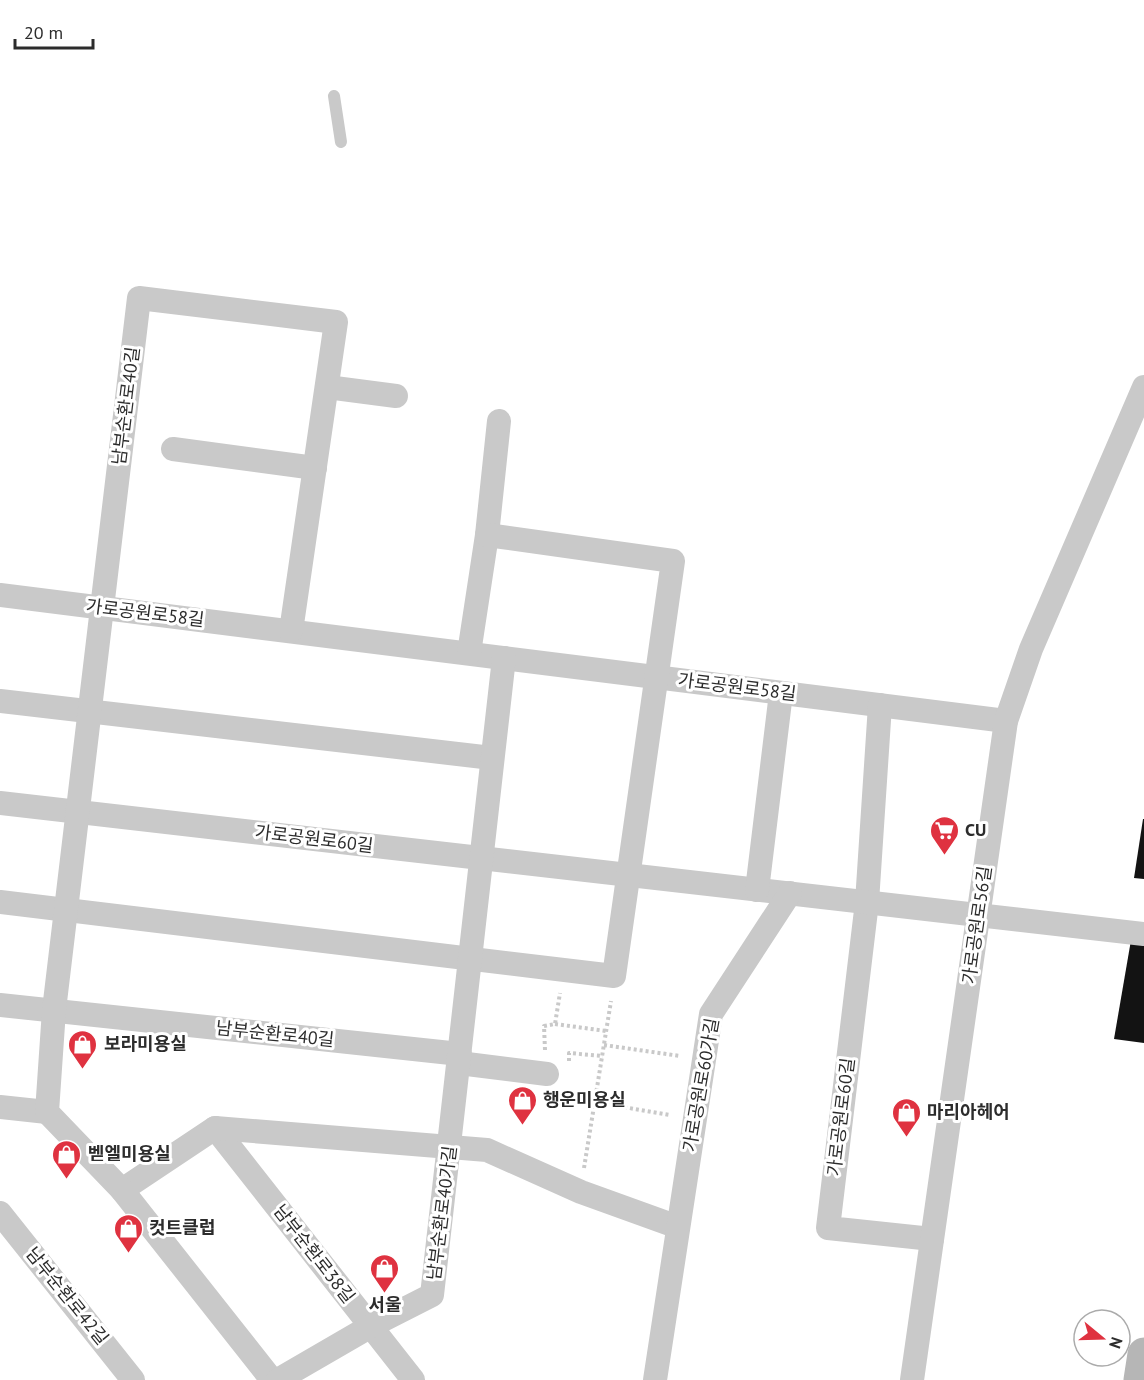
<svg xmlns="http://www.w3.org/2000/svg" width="1144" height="1380" viewBox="0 0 1144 1380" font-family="'PT Sans','Noto Sans KR',sans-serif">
<rect width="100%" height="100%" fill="#fff"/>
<g fill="#131313">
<path d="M1143,819H1144V879L1134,878Z"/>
<path d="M1131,940L1144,943V1043L1114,1039Z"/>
</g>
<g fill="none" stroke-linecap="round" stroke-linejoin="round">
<g stroke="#c9c9c9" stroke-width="4" stroke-dasharray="3 3" stroke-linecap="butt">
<path d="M555,1024L606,1031"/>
<path d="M604,1045L680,1056"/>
<path d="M545,1050L544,1026L555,1024L560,993"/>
<path d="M569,1061V1053L603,1056"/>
<path d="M559,1096L670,1115"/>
<path d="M584,1168L611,1001"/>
</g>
<path stroke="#c9c9c9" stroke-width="12" d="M334,96L341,142"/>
<g stroke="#c9c9c9" stroke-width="24">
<path d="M327,387L396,396"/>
<path d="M173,449L315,468"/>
<path d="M0,595L1006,721"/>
<path d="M469,653L487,535L499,421"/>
<path d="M0,701L492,758"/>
<path d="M880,705L867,902L828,1228L932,1239"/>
<path d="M0,803L1144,934"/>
<path d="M757,890L781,693"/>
<path d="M0,902L614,976L673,561L487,535"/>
<path d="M0,1005L460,1054"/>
<path d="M459,1063L547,1074"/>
<path d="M0,1107L47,1112"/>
<path d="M215,1128L413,1380"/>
<path d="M122,1190L215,1128L487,1150L581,1192L678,1227"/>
<path d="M0,1213L133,1380"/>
<path d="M272,1380L122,1190L47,1112L54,1010L139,298L336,322L291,631"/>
<path d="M278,1380L371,1326L432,1295L504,658"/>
<path d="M655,1380L711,1014L790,893"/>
<path d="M912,1380L1006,721L1031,649L1144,387"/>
</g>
<path stroke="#b6b6b6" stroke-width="33" d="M1140,1380L1144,1354"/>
</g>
<defs>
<symbol id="supermarket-pin" viewBox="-11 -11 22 30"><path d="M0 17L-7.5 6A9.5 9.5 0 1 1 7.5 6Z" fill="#df3240" stroke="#fff"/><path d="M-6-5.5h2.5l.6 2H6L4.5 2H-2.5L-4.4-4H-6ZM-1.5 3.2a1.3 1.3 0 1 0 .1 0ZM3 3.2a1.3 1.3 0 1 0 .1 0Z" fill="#fff"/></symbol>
<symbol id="shop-pin" viewBox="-11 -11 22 30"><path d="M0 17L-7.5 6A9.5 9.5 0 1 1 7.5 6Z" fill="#df3240" stroke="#fff"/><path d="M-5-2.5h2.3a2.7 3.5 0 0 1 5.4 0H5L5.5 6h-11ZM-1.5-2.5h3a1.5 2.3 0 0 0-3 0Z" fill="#fff"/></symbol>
</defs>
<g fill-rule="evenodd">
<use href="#supermarket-pin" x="928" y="814" width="33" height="45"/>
<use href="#shop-pin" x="66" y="1028" width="33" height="45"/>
<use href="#shop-pin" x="506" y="1084" width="33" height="45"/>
<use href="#shop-pin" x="890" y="1096" width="33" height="45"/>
<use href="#shop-pin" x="50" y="1138" width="33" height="45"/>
<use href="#shop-pin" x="112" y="1212" width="33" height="45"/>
<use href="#shop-pin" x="368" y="1252" width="33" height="45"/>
</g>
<g text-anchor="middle" stroke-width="6" stroke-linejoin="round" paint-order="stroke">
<g font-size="18" fill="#2c2c2c" stroke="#fff">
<text transform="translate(126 406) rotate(-83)" y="6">남부순환로40길</text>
<text transform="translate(145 613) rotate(7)" y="6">가로공원로58길</text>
<text transform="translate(737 687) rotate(7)" y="6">가로공원로58길</text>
<text transform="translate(314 839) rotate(7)" y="6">가로공원로60길</text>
<text transform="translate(977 925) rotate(-82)" y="6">가로공원로56길</text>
<text transform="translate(275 1034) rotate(6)" y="6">남부순환로40길</text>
<text transform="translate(701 1085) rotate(-80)" y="6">가로공원로60가길</text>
<text transform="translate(841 1117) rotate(-83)" y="6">가로공원로60길</text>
<text transform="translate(442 1213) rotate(-83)" y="6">남부순환로40가길</text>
<text transform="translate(314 1254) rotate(52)" y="6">남부순환로38길</text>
<text transform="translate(67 1296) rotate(51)" y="6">남부순환로42길</text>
</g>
<g font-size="18" font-weight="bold" fill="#2c2c2c" stroke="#fff" text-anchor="start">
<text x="965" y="836">CU</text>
<text x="104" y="1050">보라미용실</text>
<text x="543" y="1106">행운미용실</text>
<text x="927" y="1118">마리아헤어</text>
<text x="88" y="1160">벧엘미용실</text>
<text x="149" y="1234">컷트클럽</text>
<text x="385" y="1311" text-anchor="middle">서울</text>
</g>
</g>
<g transform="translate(1102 1338) rotate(109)"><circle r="28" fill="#ffffff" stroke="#ababab" stroke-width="1.5"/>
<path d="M0-4.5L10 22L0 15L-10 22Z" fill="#df3240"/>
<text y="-9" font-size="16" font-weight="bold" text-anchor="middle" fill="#2c2c2c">N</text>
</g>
<path d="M15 39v9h78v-9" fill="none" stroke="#2c2c2c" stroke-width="3"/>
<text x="24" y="39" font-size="18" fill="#2c2c2c" stroke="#ffffff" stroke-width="4.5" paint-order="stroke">20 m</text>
</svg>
